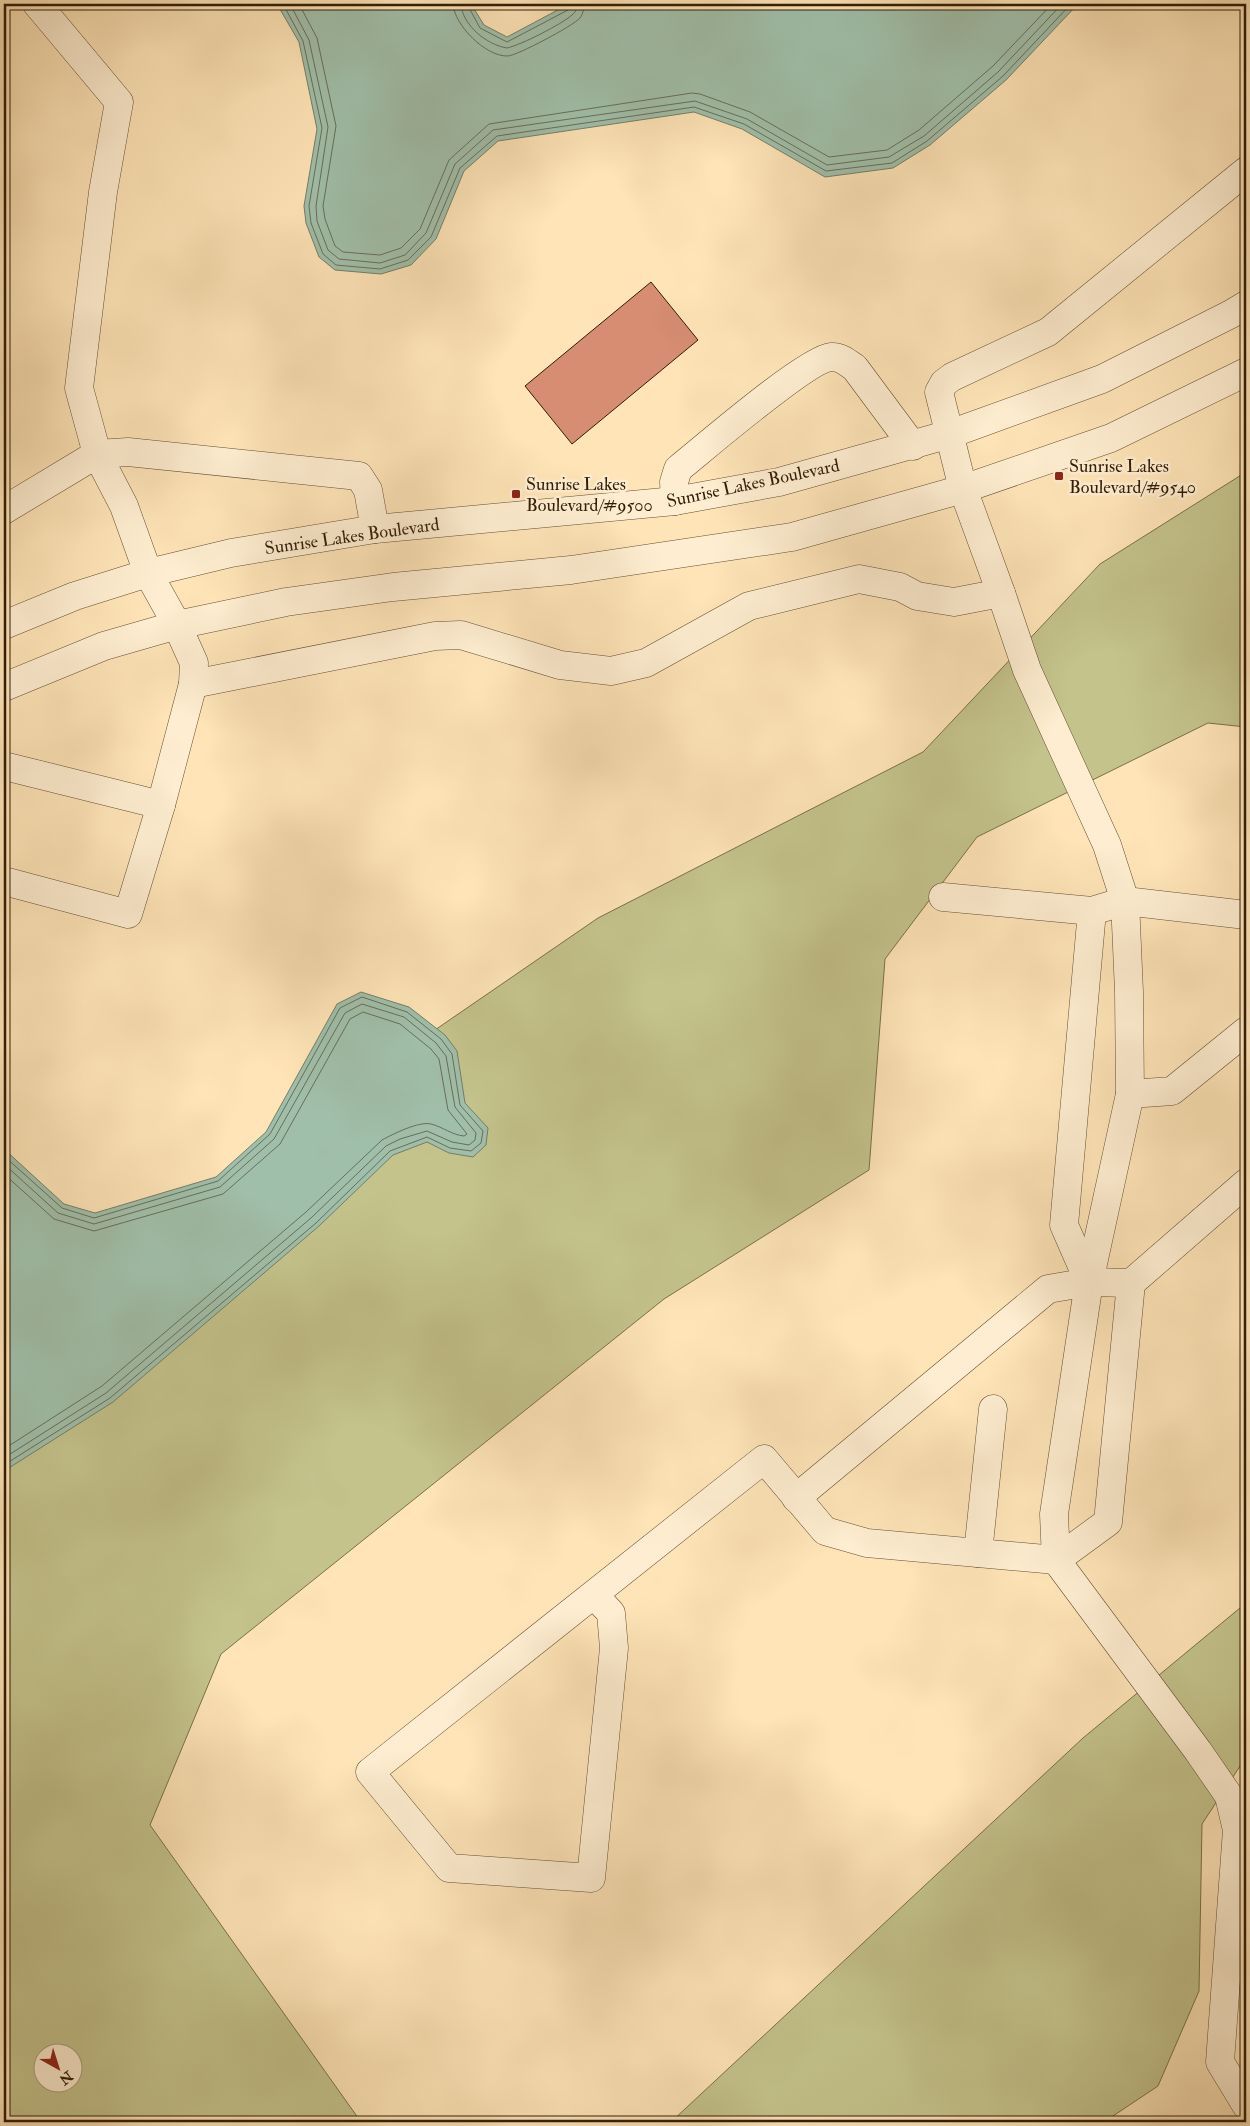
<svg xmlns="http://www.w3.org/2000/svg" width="1250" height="2126" viewBox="0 0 1250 2126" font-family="'IM FELL Double Pica',serif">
<rect width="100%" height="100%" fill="#fee4b7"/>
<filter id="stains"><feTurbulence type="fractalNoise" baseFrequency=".004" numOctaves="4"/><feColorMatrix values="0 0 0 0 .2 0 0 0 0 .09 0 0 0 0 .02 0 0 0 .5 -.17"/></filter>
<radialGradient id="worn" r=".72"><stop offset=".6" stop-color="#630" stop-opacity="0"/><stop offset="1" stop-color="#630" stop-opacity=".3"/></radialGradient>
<g fill="#c4c38c" stroke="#7a7049" fill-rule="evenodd">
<path d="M1246,472V727L1208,723L977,837L885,959L869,1170L664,1299L221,1654L150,1825L361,2122H4V1453L416,1043L598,918L923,752L1100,564ZM42,2054H72V2084H42Z"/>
<path d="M1246,1603V1757L1202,1824L1199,1991L1158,2086L1104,2122H671L1083,1738Z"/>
</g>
<g fill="#a0bfaa" stroke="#747e68">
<path d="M277,4H471L484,25L507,37L569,4H1078L1006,80L930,145L893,168L825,177L742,129L694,112L498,141L464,171L436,239L411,265L381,274L335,270L319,257L306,223L304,206L317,129L299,42Z"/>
<path d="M361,992L409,1007L445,1035L457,1051L465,1103L488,1128L486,1145L473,1157L449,1153L427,1142L393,1155L319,1226L113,1402L4,1471V1149L64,1204L95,1213L216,1177L266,1132L337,1004Z"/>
</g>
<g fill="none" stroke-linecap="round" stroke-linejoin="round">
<g stroke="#686e58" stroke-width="1">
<path d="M283,4L303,41L322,128L309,206L311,223L323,254L336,265L380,269L408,260L431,237L460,168L497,136L694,107L744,124L826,171L892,163L927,141L1003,76L1071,4"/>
<path d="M290,4L309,40L328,127L316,206L317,221L328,250L339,259L380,263L405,255L426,233L455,164L493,130L695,101L747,119L827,165L889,157L924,136L998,72L1062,4"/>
<path d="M299,4L317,38L336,126L323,206L325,219L335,246L343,252L380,255L401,248L420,229L449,160L489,124L692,93L700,94L750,112L829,157L887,150L919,130L993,66L1052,4"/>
<path d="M453,4C454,25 486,57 508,56C518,55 573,26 580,18C583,14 584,9 584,4"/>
<path d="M461,4C462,25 487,45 507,48C521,45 562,24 572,15C576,12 577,8 577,4"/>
<path d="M467,4L480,28L507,42L568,10L571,4"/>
<path d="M4,1156L62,1208L94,1218L218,1181L270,1134L340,1008L362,997L407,1012L441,1039L452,1054L460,1105L483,1131L481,1143L471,1151L450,1148L427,1137L390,1151L316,1223L110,1398L4,1465"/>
<path d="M4,1164L58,1213L94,1224L220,1187L274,1139L345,1013L362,1004L404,1017L436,1043L446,1056L455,1107L476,1133L475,1140L469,1145L452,1142L427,1131L400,1139L386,1146L311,1218L106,1393L4,1458"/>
<path d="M4,1174L54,1219L94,1231L223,1194L280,1144L350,1019L363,1012L400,1024L431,1049L439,1059L448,1110L467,1134L464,1136C452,1135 443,1127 431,1124C419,1121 393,1134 382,1140L306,1212L102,1386L4,1449"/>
</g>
</g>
<path fill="#d68d72" stroke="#311d06" d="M651,282L698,340L572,444L525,386Z"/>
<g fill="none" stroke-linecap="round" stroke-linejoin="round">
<defs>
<g id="minor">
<path d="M37,4L119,102L103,192L79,388L97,454L124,506L148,573L177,625L194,663L193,684L435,636L461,635L560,665L611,671L646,663L749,606L859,579L900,587L917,596L954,602L1001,593"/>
<path d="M1246,171L1048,332L952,377L944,383L939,392L963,489L1001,593L1027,670L1107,845L1125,901L1129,992L1130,1094L1089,1282L1054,1514L1056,1560L1198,1751L1229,1796L1237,1830L1220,2062L1246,2105"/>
<path d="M675,501L674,482L678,469C703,449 807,359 831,357C840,356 848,363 855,368L913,446"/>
<path d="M4,510L97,454L128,452L359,476L368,490L375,529"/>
<path d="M4,625L75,596L148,573L231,553L375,529L675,501L779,482L950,434L1102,379L1231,314L1246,305"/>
<path d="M4,687L104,646L177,625L286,602L393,587L571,570L792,537L963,489L1111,438L1246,372"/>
<path d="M4,766L161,805"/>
<path d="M4,881L128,914L161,805L193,684"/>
<path d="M943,897L1092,911L1125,901L1246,915"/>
<path d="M1130,1094L1172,1091L1246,1031"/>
<path d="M1089,1282L1064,1225L1092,911"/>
<path d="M796,1498L1048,1289L1089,1282L1131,1283L1246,1183"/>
<path d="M978,1553L993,1409"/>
<path d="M594,1595L611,1613L614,1648L591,1878L449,1868L370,1772L764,1459L825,1531L867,1543L1056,1560L1108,1522L1131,1283"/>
</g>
</defs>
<use href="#minor" stroke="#644f32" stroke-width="29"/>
<use href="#minor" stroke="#feedd0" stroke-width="28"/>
</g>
<g fill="#8f2418" stroke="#feedd0" stroke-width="2">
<rect x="1054" y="471" width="10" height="10" rx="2.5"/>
<rect x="511" y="489" width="10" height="10" rx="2.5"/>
</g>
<g text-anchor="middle" stroke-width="5" stroke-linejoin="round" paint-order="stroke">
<g font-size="18" fill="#311d06" stroke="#feedd0" text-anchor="start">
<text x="1069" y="472">Sunrise Lakes<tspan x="1069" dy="21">Boulevard/#9540</tspan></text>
<text x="526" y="490">Sunrise Lakes<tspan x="526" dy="21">Boulevard/#9500</tspan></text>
</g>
<g font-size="18" fill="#311d06" stroke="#feedd0">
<text transform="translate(753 483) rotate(-12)" y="6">Sunrise Lakes Boulevard</text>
<text transform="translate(352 536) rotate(-8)" y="6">Sunrise Lakes Boulevard</text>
</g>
</g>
<rect width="1250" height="2126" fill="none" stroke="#fee4b7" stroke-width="20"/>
<rect x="5" y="5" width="1240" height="2116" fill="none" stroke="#311d06" stroke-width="2.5"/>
<rect x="10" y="10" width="1230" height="2106" fill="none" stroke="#311d06"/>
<g transform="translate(58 2068) rotate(141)"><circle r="24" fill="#feedd0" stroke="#ac9a7f"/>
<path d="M0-4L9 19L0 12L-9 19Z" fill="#8f2418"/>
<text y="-8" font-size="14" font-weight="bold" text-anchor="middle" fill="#311d06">N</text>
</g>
<rect width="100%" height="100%" filter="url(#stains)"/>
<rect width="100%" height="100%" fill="url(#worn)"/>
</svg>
